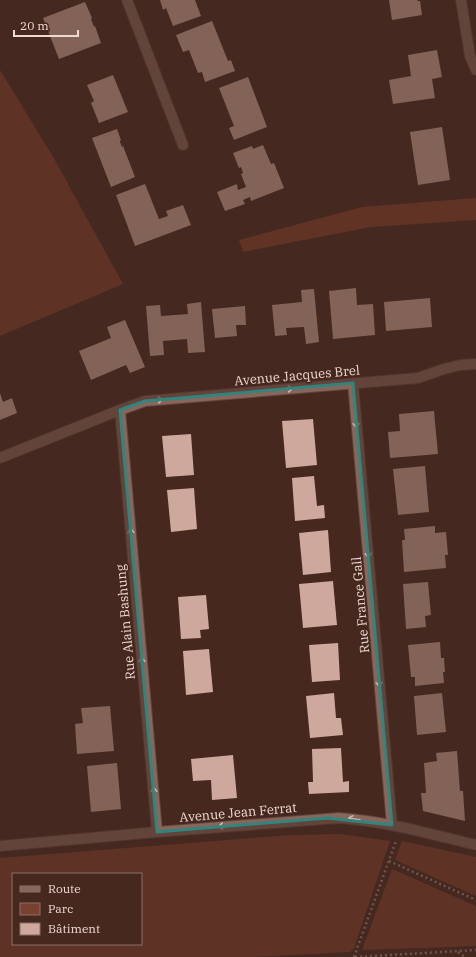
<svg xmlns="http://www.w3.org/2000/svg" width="476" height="957" viewBox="0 0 476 957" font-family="'IBM Plex Serif',serif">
<rect width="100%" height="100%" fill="#46281f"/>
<g fill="#7c402f" fill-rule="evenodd">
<path d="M0,70L52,155L123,284L0,336Z"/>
<path d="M340,834L390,841L354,948L350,952L253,957H0V858L291,835ZM13,874H141V944H13Z"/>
<path d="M402,841L476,857V896L395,860Z"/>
<path d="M392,869L476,906V946L362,950Z"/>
</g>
<path fill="#83412d" d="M476,198V220L371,227L243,252L239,240L362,207Z"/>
<g fill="#cea89d">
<path d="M160,0H195L201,16L173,26L166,8L163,10Z"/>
<path d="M389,0H417L418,1H420L422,15L392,20Z"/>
<path d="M85,2L92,18L91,19L94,27L95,26L101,43L59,59L43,18Z"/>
<path d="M212,21L228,61L231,60L235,71L205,82L202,72L198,73L189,50L183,52L176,35Z"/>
<path d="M437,50L442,77L432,79L435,98L393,104L389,80L411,76L408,55Z"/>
<path d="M113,75L128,112L99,123L91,103L94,101L87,85Z"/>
<path d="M248,77L267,127L234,140L229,128L234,126L219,88Z"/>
<path d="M442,127L450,180L418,185L410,132Z"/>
<path d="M117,129L121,140L120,141V142L122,147L123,146L135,177L111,187L92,138Z"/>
<path d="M263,145L271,164L274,163L284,188L251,201L250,197L243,200L245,204L225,211L217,192L237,184L238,190L246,187L241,174L243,173L241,167L239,168L233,153L252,146L253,149Z"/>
<path d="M145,184L159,219L168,216L166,211L183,205L191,225L135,246L116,195Z"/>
<path d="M356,288L357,305L373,304L375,335L333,339L329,291Z"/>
<path d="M314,289L319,342L306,344L304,327L286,328L287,335L275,336L272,305L302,302L301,290Z"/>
<path d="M430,298L432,327L386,331L384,302Z"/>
<path d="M201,302L205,352L188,353L187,339L163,341L164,355L150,356L146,306L160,305L161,316L188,314L187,304Z"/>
<path d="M245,306L246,325H236L237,336L215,338L212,309Z"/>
<path d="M125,320L145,367L130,373L126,365L91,380L79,351L111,338L107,327Z"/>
<path d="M0,393L3,402L12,398L17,413L0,420Z"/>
<path d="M434,411L438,454L390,458L388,432L400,431L399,414Z"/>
<path d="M313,419L317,465L286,468L282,421Z"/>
<path d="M191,434L194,475L166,477L162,436Z"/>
<path d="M425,466L429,512L398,515L393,469Z"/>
<path d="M314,476L317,506L324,505L325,518L295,521L292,478Z"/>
<path d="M194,488L197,529L171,532L167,490Z"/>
<path d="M435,526V533L446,532L448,555H445L446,568L404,572L402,540H405L404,529Z"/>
<path d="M328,530L331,572L303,575L299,533Z"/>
<path d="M333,581L337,625L303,628L299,584Z"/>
<path d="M428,582L431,615L425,616L426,627L406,629L403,584Z"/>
<path d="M206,595L209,629L200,630L201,638L181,639L178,597Z"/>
<path d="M440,642L441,658H444L445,672H443L444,683L415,686V677H411L408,645Z"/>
<path d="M338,643L340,680L312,682L309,645Z"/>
<path d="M209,649L213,692L186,695L183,651Z"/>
<path d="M334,693L336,718H341L343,735L310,738L306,696Z"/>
<path d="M442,693L446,732L417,735L414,696Z"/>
<path d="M110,706L114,751L77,754L75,724L83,723L81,708Z"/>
<path d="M341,748L343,782L349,781V792L309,794L308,782H313L312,749Z"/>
<path d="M457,751L460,791H463L465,821L423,811L421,793H426L424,763L437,761L436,753Z"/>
<path d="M233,755L237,798L212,800L211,780L193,781L191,759Z"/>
<path d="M117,763L121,809L91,812L87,766Z"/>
</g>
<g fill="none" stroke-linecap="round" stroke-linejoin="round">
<defs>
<g id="minor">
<path d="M127,0L183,145"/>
<path d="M461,0L470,56L476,70"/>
<path d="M353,383L392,825"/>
<path d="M120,410L157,832"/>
<path d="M0,458L120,410L145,401L418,378L444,369L460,365L476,364"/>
<path d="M0,846L157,832L339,818C385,821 431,834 476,845"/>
</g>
</defs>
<use href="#minor" stroke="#5e453d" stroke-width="12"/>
<g stroke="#a18981" stroke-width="2.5" stroke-dasharray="2 3" stroke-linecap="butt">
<path d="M389,861L476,900"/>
<path d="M458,952L465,957"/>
<path d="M354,957L396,841"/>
<path d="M355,957L476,950"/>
</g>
<use href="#minor" stroke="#88665b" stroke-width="10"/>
</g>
<defs><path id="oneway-shaft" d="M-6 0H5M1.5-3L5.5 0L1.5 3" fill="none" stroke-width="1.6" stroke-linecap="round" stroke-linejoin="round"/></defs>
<g stroke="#cfb7b0">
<use href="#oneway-shaft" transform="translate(287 389) rotate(-5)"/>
<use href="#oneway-shaft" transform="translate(157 400) rotate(-5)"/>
<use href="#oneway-shaft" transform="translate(356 422) rotate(85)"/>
<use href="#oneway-shaft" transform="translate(131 534) rotate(-95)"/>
<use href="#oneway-shaft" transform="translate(368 552) rotate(85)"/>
<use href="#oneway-shaft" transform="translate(142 663) rotate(-95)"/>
<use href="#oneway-shaft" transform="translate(379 681) rotate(85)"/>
<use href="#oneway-shaft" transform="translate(154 793) rotate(-95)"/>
<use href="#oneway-shaft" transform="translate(354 819) rotate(-172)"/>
<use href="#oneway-shaft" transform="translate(224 826) rotate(175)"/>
</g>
<path d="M0 0H476V957H0ZM353,383L392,825L327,818L157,832L120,410L145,401Z" fill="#46281f" fill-opacity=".55" fill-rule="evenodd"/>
<path fill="none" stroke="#30857d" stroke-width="3" stroke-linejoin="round" d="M353,383L392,825L327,818L157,832L120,410L145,401Z"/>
<g text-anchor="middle" stroke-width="4" stroke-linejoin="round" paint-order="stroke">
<g font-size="13" fill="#eedad4" stroke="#46281f">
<text transform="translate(297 375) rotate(-5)" y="5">Avenue Jacques Brel</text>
<text transform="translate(360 605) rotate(-95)" y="5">Rue France Gall</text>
<text transform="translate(125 622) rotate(-95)" y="5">Rue Alain Bashung</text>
<text transform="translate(238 812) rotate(-5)" y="5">Avenue Jean Ferrat</text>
</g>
</g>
<rect x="12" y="873" width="130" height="72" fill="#46281f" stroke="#896f67"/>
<rect x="20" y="886" width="20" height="6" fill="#88665b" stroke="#896f67"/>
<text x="48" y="893" font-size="12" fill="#eedad4">Route</text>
<rect x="20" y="903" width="20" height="12" fill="#7c402f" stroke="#896f67"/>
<text x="48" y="913" font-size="12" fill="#eedad4">Parc</text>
<rect x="20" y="923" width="20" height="12" fill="#cea89d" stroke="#896f67"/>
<text x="48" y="933" font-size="12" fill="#eedad4">Bâtiment</text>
<path d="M14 30v6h64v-6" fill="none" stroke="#eedad4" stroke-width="2"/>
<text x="20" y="30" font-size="12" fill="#eedad4" stroke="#46281f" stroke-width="3" paint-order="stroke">20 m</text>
</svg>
